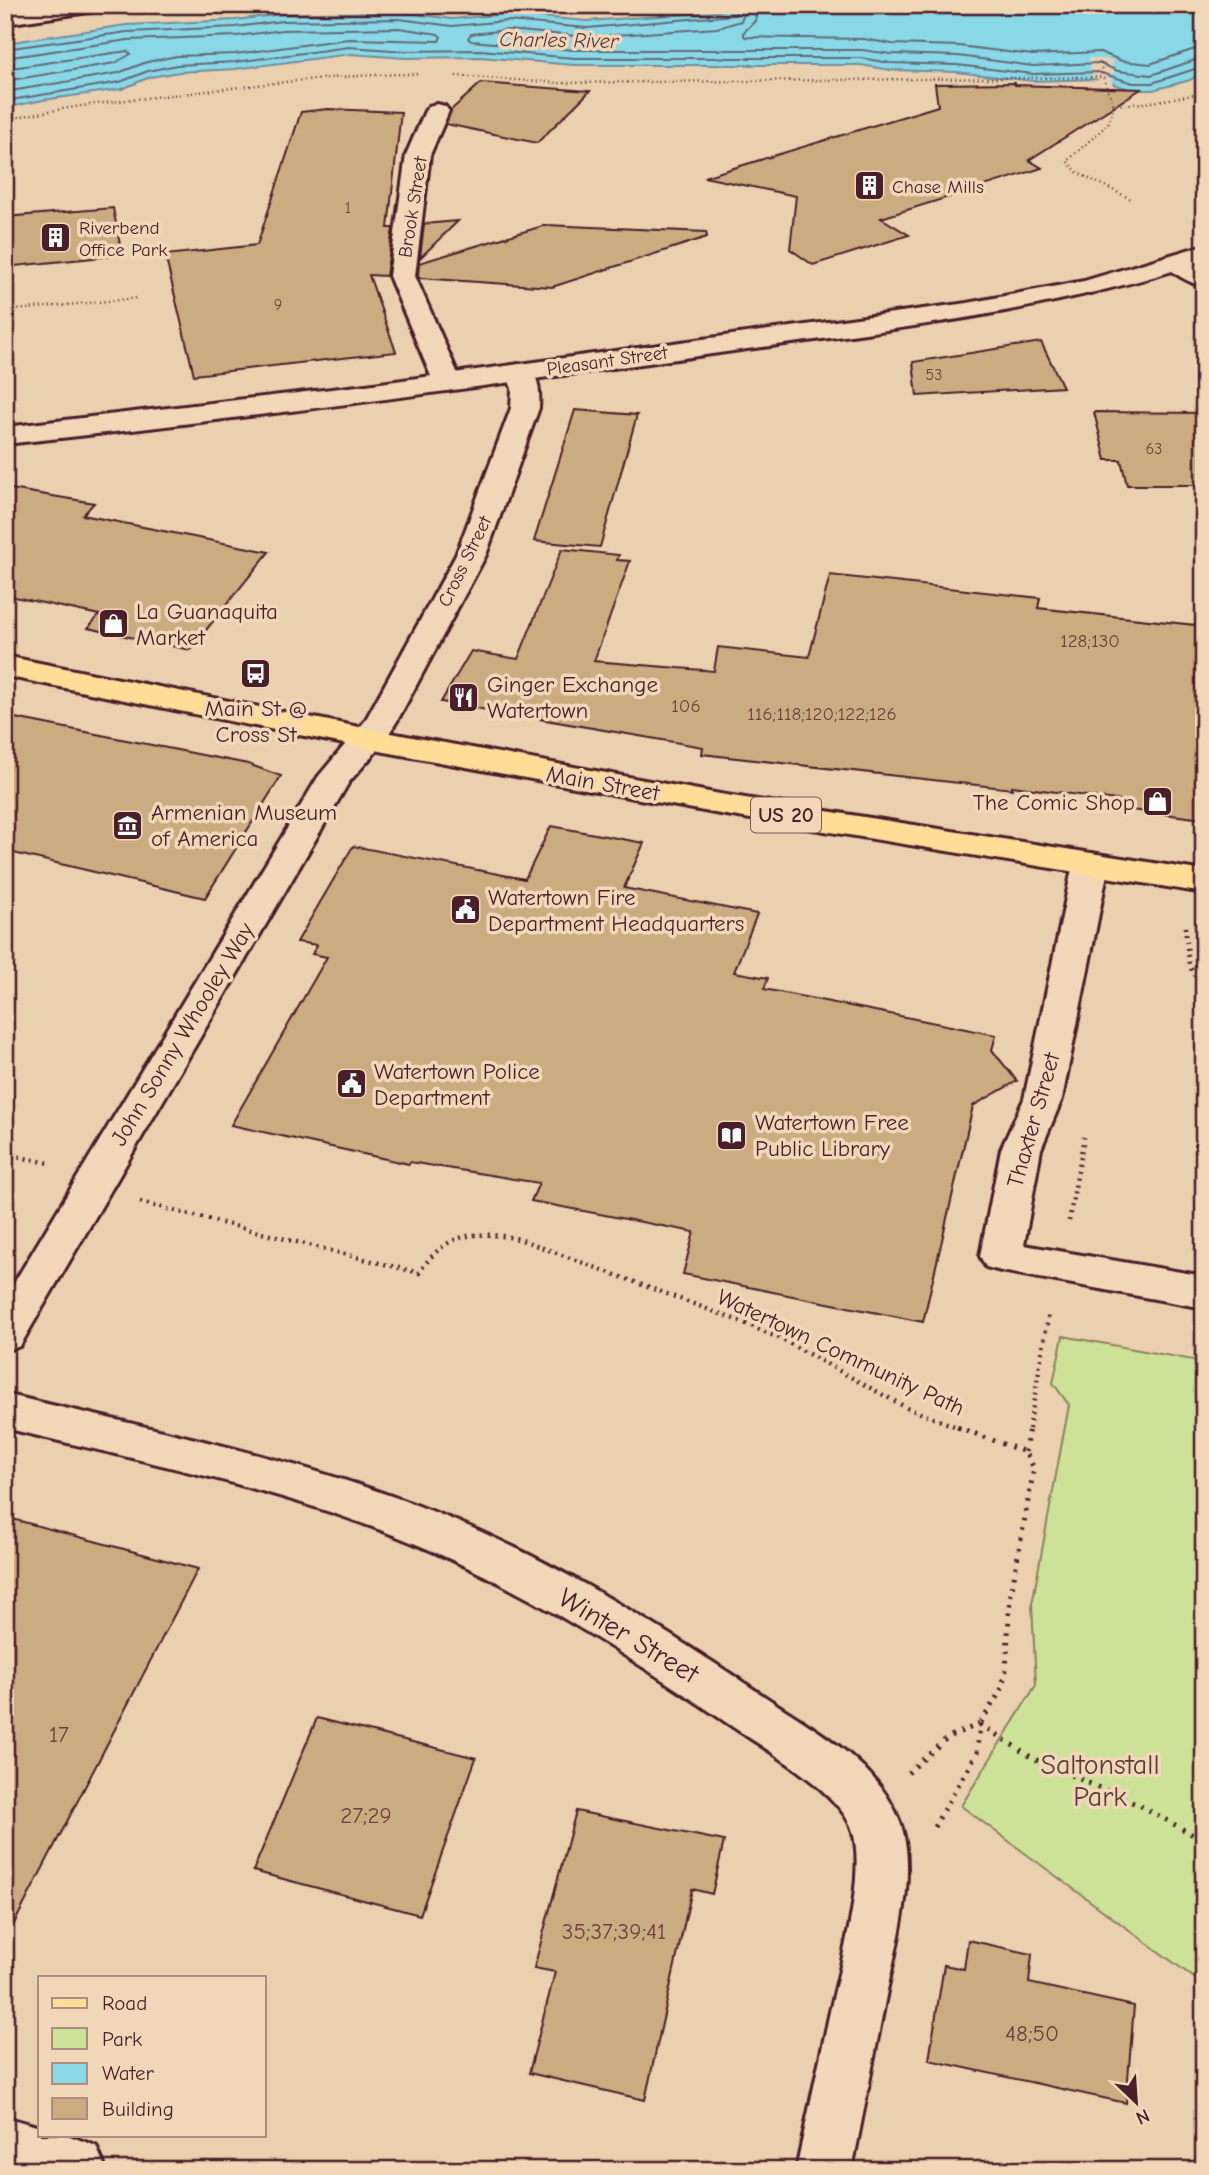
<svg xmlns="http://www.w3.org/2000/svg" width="1209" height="2175" viewBox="0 0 1209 2175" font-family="'Comic Neue',sans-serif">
<rect width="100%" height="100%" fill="#ead0ae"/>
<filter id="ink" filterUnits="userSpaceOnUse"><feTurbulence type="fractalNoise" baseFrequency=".0143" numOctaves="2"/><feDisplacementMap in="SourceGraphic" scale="14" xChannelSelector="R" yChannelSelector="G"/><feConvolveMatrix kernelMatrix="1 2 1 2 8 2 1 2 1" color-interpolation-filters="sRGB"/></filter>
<g filter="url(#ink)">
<path fill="#cbe297" stroke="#8a8061" stroke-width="2" d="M1063,1336L1204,1362V1985L961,1806L1036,1685L1032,1604L1069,1405L1053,1383Z"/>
<path fill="#89d8e7" stroke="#708e9c" stroke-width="2" d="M736,5H1204V71L1190,80L1153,90H1132L1098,79L1033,81L956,72L890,70L861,65H574L480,57L406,58L350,54L235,69L179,72L150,77L122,89L43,100L5,108V43L126,25L235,20L283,14L400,12L452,19L506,14L587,21L716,12Z"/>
<path fill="#ead0ae" d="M1089,58L1112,60L1114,74L1109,75L1113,85H1104L1099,83L1098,79L1092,78Z"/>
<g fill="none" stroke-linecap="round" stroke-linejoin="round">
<g stroke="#636976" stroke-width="2">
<path d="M748,5L741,21L717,28L588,37L507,30L471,34L468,38L471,41L574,50H862L891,54L958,56L1033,66L1099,63L1118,71L1151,75L1204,57"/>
<path d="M758,5L755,21L743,33L745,37L864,39L892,44L959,46L1033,55L1100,52L1122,61L1150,64L1204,46"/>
<path d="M5,49L127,32L235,27L283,21L399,19L452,26L507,21L587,28L735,15L739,5"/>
<path d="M5,58L128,40L236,36L283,30L399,28L438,34L441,37L439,41L348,39L235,54L177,56L147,62L118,73L5,92"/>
<path d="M5,69L127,51L131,54L115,63L5,81"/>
<path d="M5,101L120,82L148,71L177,65L235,62L349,47L406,51L480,50L574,58H861L890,63L957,65L1033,74L1098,72L1133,83H1152L1204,66"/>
</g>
</g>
<g fill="#cbac80" stroke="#4a1f2b" stroke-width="2">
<path d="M481,83L590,91L537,143L446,124L451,110Z"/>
<path d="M1015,83V85L1141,89L1029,160L1042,168L881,218L909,235L813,265L790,249L796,196L704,177L938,106L935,84Z"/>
<path d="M328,109L401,112L388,228H393L386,276L369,275L396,352L194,375L165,255L257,245L301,112Z"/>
<path d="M113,208L122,255L5,267V217Z"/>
<path d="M458,221L420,258L424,224Z"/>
<path d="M546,225L706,232L707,237L552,287L419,278L418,276L419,263Z"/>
<path d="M1041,342L1063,387L917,396L913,362Z"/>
<path d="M575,410L637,415L600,547L534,541Z"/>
<path d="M1094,412L1204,413V485H1127L1121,460H1106Z"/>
<path d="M5,488L94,503L83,515L269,552L190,650L88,628L99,615L5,595Z"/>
<path d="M562,549L619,555L617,560L630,561L594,661L714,671L718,647L809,657L830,575L1040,598L1038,608L1204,626V819L1130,810L1131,802L1012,786V789L702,754L703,747L441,702L471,651L518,659Z"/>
<path d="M5,716L248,764L281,776L205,898L5,851Z"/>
<path d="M551,826L644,843L624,888L757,914L734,972L768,978L764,989L996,1035L992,1050L1017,1081L973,1106L923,1322L683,1274L694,1232L531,1201L539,1183L410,1162L409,1164L231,1125L327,957L312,954L317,945L297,942L353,846L525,879Z"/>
<path d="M5,1517L198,1569L5,1941Z"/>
<path d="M317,1718L476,1758L420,1915L253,1871Z"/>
<path d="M576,1811L724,1841L712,1894L692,1889L645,2100L529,2073L555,1972L534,1968Z"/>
<path d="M968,1940L1032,1954L1029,1983L1134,2006L1126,2103L929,2060L944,1965L964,1969Z"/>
</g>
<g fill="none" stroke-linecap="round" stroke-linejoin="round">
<defs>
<g id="minor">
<path d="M437,104L445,106L449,111L430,155L415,276L461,381L457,387L447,389L437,387L433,381L389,276L406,155L425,111L429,106Z"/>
<path d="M1177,254L1204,268V287C1190,283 1172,274 1164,262L1168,257Z"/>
<path d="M520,364L530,366C539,380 540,392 539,408L486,555L397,721L381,746L349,782L20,1346L5,1351V1298L318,777L365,721L456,555L511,408L512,389L506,372L510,366Z"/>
<path d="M1091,853L1103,856L1109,864L1062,1099L1041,1149L1024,1245L1204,1276V1308L1001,1271L986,1267L980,1256L1001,1149L1024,1099L1073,864L1079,856Z"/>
<path d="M5,1394C143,1427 283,1455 416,1505C541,1552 654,1622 764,1696C816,1731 879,1762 901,1825C918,1877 895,1949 885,2001C874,2058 863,2114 852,2170H796C807,2119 818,2068 829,2016C839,1971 870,1865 850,1824C832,1787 764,1748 730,1725C620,1650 508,1578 383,1531C261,1484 132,1459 5,1428Z"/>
<path d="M5,2117L40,2127V2135H67L96,2146L104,2165L102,2170H5Z"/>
</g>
<g id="tertiary">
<path d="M41,5H100L97,10L89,12L5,24V10Z"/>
<path d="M1204,245V261C1046,314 883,330 719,353C482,387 244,419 5,444V427L366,385L967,303L1084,281Z"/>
</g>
<path id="primary" d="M5,656L369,729L720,794L1204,871V893L720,814L369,749L5,676Z"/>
</defs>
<use href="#minor" stroke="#4a1f2b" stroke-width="6"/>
<use href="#tertiary" stroke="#4a1f2b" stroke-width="6"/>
<use href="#primary" stroke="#4a1f2b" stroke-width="6"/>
<g stroke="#4a1f2b" stroke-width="2.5" stroke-dasharray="1 3.5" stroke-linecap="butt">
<path d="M1101,64L1103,77"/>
<path d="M456,76L560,83L1103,77L1114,105L1146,103L1204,93"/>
<path d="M1114,105L1108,124L1067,161L1078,173L1131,199"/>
<path d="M5,120C66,106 128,100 190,93C266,84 342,74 419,74"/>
<path d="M5,311L139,298"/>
</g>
<g stroke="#4a1f2b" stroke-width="4.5" stroke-dasharray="2 5" stroke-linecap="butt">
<path d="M1185,927L1189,965L1204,991"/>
<path d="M5,1154L49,1163"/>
<path d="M140,1202L419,1273C445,1232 475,1230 519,1239L742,1322L783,1340L907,1408L962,1429"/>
<path d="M1069,1221L1084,1137"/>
<path d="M1029,1429L1049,1312"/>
</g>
<g stroke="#4a1f2b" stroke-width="5" stroke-dasharray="2.5 7" stroke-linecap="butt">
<path d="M957,1427L1025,1452L1034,1468L1010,1599L1006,1670L1001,1690L980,1724"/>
<path d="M1025,1452L1029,1427"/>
<path d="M980,1724L1034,1759L1143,1807L1204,1841"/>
<path d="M908,1773L948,1737L980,1724"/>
<path d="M934,1827L977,1753L980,1725"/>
</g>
<use href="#minor" fill="#f1d7b8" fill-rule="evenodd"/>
<use href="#tertiary" fill="#f1d7b8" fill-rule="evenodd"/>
<use href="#primary" fill="#ffdd96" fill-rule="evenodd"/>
</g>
</g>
<defs>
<symbol id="building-square" viewBox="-11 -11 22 22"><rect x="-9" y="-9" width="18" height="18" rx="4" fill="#4a1f2b" stroke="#f1d7b8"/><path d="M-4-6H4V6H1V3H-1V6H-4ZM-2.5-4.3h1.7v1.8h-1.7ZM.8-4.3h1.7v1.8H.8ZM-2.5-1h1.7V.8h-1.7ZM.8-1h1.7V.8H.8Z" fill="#fff"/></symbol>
<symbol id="shop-square" viewBox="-11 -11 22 22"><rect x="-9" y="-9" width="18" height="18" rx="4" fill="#4a1f2b" stroke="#f1d7b8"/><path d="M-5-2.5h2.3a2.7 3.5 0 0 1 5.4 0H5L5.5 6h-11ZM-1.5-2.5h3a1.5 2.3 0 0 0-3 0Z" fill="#fff"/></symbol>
<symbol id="bus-square" viewBox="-11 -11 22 22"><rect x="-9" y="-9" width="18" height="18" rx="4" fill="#4a1f2b" stroke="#f1d7b8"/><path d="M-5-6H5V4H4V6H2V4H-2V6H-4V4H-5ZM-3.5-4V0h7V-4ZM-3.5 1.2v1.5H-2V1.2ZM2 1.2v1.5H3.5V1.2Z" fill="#fff"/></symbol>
<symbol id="restaurant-square" viewBox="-11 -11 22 22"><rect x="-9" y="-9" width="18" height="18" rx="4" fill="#4a1f2b" stroke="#f1d7b8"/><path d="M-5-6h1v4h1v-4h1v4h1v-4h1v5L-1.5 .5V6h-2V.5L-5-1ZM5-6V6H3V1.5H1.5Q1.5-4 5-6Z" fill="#fff"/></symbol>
<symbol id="museum-square" viewBox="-11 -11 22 22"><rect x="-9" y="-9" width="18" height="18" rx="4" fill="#4a1f2b" stroke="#f1d7b8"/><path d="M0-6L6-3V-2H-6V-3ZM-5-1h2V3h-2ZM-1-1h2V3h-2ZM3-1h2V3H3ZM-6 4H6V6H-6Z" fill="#fff"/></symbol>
<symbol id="civic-square" viewBox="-11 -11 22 22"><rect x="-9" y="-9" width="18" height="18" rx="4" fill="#4a1f2b" stroke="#f1d7b8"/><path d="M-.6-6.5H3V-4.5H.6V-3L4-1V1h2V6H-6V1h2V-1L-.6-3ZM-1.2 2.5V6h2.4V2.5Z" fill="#fff"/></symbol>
<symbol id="library-square" viewBox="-11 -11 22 22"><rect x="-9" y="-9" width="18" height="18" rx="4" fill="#4a1f2b" stroke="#f1d7b8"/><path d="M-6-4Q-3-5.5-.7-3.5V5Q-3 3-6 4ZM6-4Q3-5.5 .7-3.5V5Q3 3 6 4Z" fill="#fff"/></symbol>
</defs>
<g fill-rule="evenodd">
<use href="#building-square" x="852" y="168" width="35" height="35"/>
<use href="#building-square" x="38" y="220" width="35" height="35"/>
<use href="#shop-square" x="96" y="606" width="35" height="35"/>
<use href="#bus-square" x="238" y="656" width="35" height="35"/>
<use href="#restaurant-square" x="446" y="680" width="35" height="35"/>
<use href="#shop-square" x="1140" y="784" width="35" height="35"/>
<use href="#museum-square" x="110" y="808" width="35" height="35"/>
<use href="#civic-square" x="448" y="892" width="35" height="35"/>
<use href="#civic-square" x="334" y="1066" width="35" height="35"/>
<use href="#library-square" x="714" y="1118" width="35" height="35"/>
</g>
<g text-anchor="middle" stroke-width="7" stroke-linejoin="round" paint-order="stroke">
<g font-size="16" fill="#6a4240">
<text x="348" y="213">1</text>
<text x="278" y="310">9</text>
<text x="934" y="380">53</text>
<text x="1154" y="454">63</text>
</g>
<g font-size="19" fill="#4a1f2b" stroke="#f1d7b8" text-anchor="start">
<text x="892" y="193">Chase Mills</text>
<text x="79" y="234">Riverbend<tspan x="79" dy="22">Office Park</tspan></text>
</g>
<g font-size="19" fill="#4a1f2b" stroke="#f1d7b8">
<text transform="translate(412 207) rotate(-81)" y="7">Brook Street</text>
<text transform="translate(607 360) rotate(-8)" y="7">Pleasant Street</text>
<text transform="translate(464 561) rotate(-64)" y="7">Cross Street</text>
</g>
<g font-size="19" fill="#6a4240">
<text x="1090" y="647">128;130</text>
<text x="686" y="712">106</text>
<text x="822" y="720">116;118;120;122;126</text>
</g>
<g font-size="21" font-style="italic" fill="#533b47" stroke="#f1d7b8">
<text transform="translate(559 40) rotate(1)" y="7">Charles River</text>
</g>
<rect fill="#f1d7b8" stroke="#7c5655" stroke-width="2" x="751" y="797.5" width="70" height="35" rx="5"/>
<g font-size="21" font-weight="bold" fill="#4a1f2b">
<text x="786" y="822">US 20</text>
</g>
<g font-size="23" fill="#4a1f2b" stroke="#f1d7b8" text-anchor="start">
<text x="136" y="619">La Guanaquita<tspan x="136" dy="26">Market</tspan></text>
<text x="487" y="692">Ginger Exchange<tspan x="487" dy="26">Watertown</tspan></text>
<text x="256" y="716" text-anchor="middle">Main St @<tspan x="256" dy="26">Cross St</tspan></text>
<text x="1135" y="810" text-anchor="end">The Comic Shop</text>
<text x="151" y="820">Armenian Museum<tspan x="151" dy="26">of America</tspan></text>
<text x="488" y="905">Watertown Fire<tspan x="488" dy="26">Department Headquarters</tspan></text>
<text x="374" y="1079">Watertown Police<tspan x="374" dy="26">Department</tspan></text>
<text x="755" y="1130">Watertown Free<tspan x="755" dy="26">Public Library</tspan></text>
</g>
<g font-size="23" fill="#4a1f2b" stroke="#f1d7b8">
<text transform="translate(603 783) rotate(10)" y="8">Main Street</text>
<text transform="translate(182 1034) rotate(-59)" y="8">John Sonny Whooley Way</text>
<text transform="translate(1033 1120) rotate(-74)" y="8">Thaxter Street</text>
<text transform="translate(841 1352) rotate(25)" y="8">Watertown Community Path</text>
</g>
<g font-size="23" fill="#6a4240">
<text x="59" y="1742">17</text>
<text x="366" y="1823">27;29</text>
<text x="614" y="1939">35;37;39;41</text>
<text x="1032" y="2041">48;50</text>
</g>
<g font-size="28" fill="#4a1f2b" stroke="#f1d7b8">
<text transform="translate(629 1635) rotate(31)" y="10">Winter Street</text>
</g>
<g font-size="28" fill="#5d3c3b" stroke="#f1d7b8">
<text x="1100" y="1774">Saltonstall<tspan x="1100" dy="32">Park</tspan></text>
</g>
</g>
<rect width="1209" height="2175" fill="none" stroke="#f1d7b8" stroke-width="28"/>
<rect x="14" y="14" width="1181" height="2147" fill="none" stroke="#4a1f2b" stroke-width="2.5" filter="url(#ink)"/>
<rect x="38" y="1976" width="228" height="161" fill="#f1d7b8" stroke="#ae8d80" stroke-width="2"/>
<rect x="52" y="1998" width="35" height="10" fill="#ffdd96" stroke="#ae8d80" stroke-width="2"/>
<text x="102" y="2010" font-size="21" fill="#4a1f2b">Road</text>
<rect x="52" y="2028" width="35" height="21" fill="#cbe297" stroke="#ae8d80" stroke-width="2"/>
<text x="102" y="2046" font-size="21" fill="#4a1f2b">Park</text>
<rect x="52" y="2063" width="35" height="21" fill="#89d8e7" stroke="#ae8d80" stroke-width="2"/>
<text x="102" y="2080" font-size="21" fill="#4a1f2b">Water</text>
<rect x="52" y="2098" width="35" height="21" fill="#cbac80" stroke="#ae8d80" stroke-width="2"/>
<text x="102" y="2116" font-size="21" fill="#4a1f2b">Building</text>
<g transform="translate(1136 2102) rotate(155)" stroke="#f1d7b8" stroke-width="5" paint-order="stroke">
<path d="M0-5L12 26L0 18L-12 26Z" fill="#4a1f2b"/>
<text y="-10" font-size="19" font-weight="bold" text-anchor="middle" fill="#4a1f2b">N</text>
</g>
</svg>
